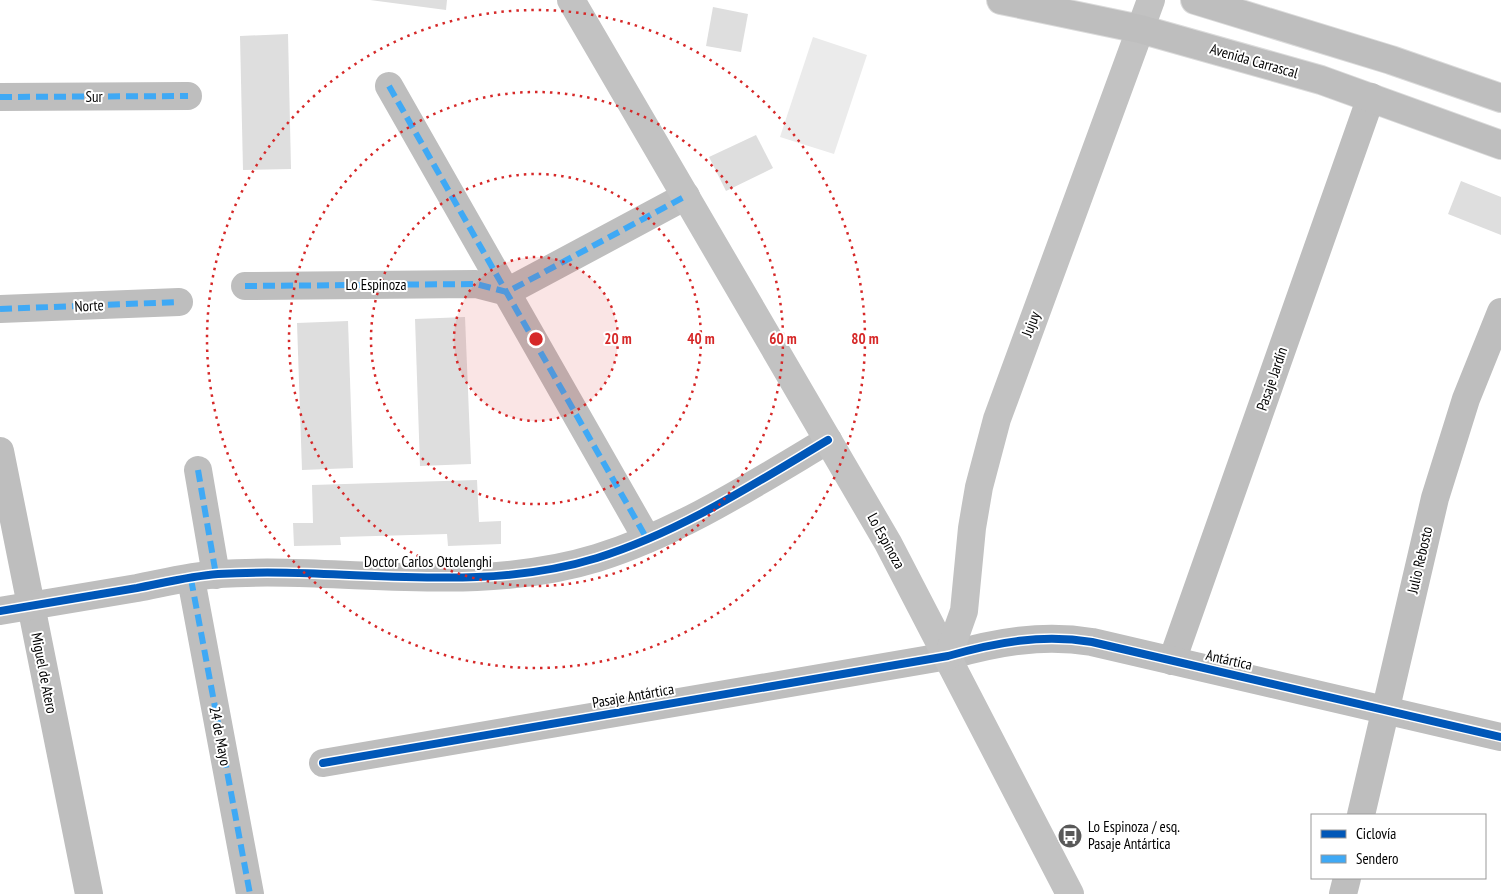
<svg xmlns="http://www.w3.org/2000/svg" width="1501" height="894" viewBox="0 0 1501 894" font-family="'PT Sans Narrow',sans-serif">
<rect width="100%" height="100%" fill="#fff"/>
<path fill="#ebebeb" d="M813,37L867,55L834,154L780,137Z"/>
<g fill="#dedede">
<path d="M370,0H447L446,10Z"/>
<path d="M713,7L748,14L741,52L706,46Z"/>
<path d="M288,34L291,169L243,170L240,36Z"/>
<path d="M756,135L773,168L726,191L709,157Z"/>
<path d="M1461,181L1501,197V235L1448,214Z"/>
<path d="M465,317L471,464L420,466L415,319Z"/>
<path d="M348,321L353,468L302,470L297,323Z"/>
<path d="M477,480L479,522L501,521V544L448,546L447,534L340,537L341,545L294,546L293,523H313L312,485Z"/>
</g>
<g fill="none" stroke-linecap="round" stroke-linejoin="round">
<defs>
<g id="primary">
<path d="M1001,0L1140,29L1321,80L1501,145"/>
<path d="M1195,0L1391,60L1501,98"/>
</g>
</defs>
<use href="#primary" stroke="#dbdbdb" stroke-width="30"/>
<g stroke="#bebebe" stroke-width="28">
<path d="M389,86L647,539"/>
<path d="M0,97L188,96"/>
<path d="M245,286L476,284L507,292L686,196"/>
<path d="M0,309L179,302"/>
<path d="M0,451L89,894"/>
<path d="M198,470L216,575"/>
<path d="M191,579L250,894"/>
<path d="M0,611C46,603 91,596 137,588C163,583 191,576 218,574C345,566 473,596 597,558C680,532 754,484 828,440"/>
<path d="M1172,661L1371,97"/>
<path d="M323,763L948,656C997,642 1042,634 1092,642L1501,737"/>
<path d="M1361,815L1435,498L1466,399L1501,312"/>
<path d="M1343,894L1347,878"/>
</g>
<g stroke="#c2c2c2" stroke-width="28">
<path d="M571,0L888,543L1070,894"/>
<path d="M948,656L964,611L972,528L979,487L997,419L1151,0"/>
</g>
<use href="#primary" stroke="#bebebe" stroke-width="28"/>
<g stroke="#3fa9f5" stroke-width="6" stroke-dasharray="12 6" stroke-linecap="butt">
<path d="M389,86L647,539"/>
<path d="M0,97L188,96"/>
<path d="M245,286L476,284L507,292L686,196"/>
<path d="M0,309L179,302"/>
<path d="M198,470L216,575"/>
<path d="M191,579L250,894"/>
</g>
<defs>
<g id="cycleway">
<path d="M0,611C46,603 91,596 137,588C163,583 191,576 218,574C345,566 473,596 597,558C680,532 754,484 828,440"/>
<path d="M323,763L948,656C997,642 1042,634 1092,642L1501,737"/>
</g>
</defs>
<use href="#cycleway" stroke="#fff" stroke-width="11"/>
<use href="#cycleway" stroke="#0057b8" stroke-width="8"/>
</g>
<circle cx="536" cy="339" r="82" fill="#d62828" fill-opacity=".12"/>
<g fill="none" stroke="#d62828" stroke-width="2.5" stroke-dasharray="2.5 5">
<circle cx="536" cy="339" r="82"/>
<circle cx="536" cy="339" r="165"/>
<circle cx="536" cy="339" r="247"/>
<circle cx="536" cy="339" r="329"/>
</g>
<defs>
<symbol id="bus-disc" viewBox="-11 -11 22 22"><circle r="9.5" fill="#595959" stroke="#fff"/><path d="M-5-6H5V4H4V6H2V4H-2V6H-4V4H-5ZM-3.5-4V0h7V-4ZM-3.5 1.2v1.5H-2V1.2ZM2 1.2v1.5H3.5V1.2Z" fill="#fff"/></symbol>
</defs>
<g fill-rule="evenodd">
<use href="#bus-disc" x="1056" y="822" width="28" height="28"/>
</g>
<g text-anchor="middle" stroke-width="4" stroke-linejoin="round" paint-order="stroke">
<g font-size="15" fill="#000" stroke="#fff">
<text transform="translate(1254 61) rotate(16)" y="5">Avenida Carrascal</text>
<text x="94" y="102">Sur</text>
<text x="376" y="290">Lo Espinoza</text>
<text transform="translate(89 306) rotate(-3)" y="5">Norte</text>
<text transform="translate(1031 324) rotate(-69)" y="5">Jujuy</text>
<text transform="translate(1272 379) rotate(-71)" y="5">Pasaje Jardín</text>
<text transform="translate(886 541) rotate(61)" y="5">Lo Espinoza</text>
<text transform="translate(1420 560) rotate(-77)" y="5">Julio Rebosto</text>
<text x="428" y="567">Doctor Carlos Ottolenghi</text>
<text transform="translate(1229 660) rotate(13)" y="5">Antártica</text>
<text transform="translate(44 673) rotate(79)" y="5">Miguel de Atero</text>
<text transform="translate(633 696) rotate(-10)" y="5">Pasaje Antártica</text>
<text transform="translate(220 736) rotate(79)" y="5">24 de Mayo</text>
</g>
<g font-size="15" fill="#000" stroke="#fff" text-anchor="start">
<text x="1088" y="832">Lo Espinoza / esq.<tspan x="1088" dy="17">Pasaje Antártica</tspan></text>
</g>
</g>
<circle cx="536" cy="339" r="8" fill="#d62828" stroke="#fff" stroke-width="2.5"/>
<g font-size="15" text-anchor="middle" font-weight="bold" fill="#d62828" stroke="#fff" stroke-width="4" stroke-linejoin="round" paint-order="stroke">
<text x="618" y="344">20 m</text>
<text x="701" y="344">40 m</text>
<text x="783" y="344">60 m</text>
<text x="865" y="344">80 m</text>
</g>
<rect x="1311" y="814" width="175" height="65" fill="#ffffff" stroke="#999999"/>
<rect x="1321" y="830" width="25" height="8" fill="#0057b8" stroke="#999999"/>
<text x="1356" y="839" font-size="15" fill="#000000">Ciclovía</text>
<rect x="1321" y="855" width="25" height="8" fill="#3fa9f5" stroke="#999999"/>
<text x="1356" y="864" font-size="15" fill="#000000">Sendero</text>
</svg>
